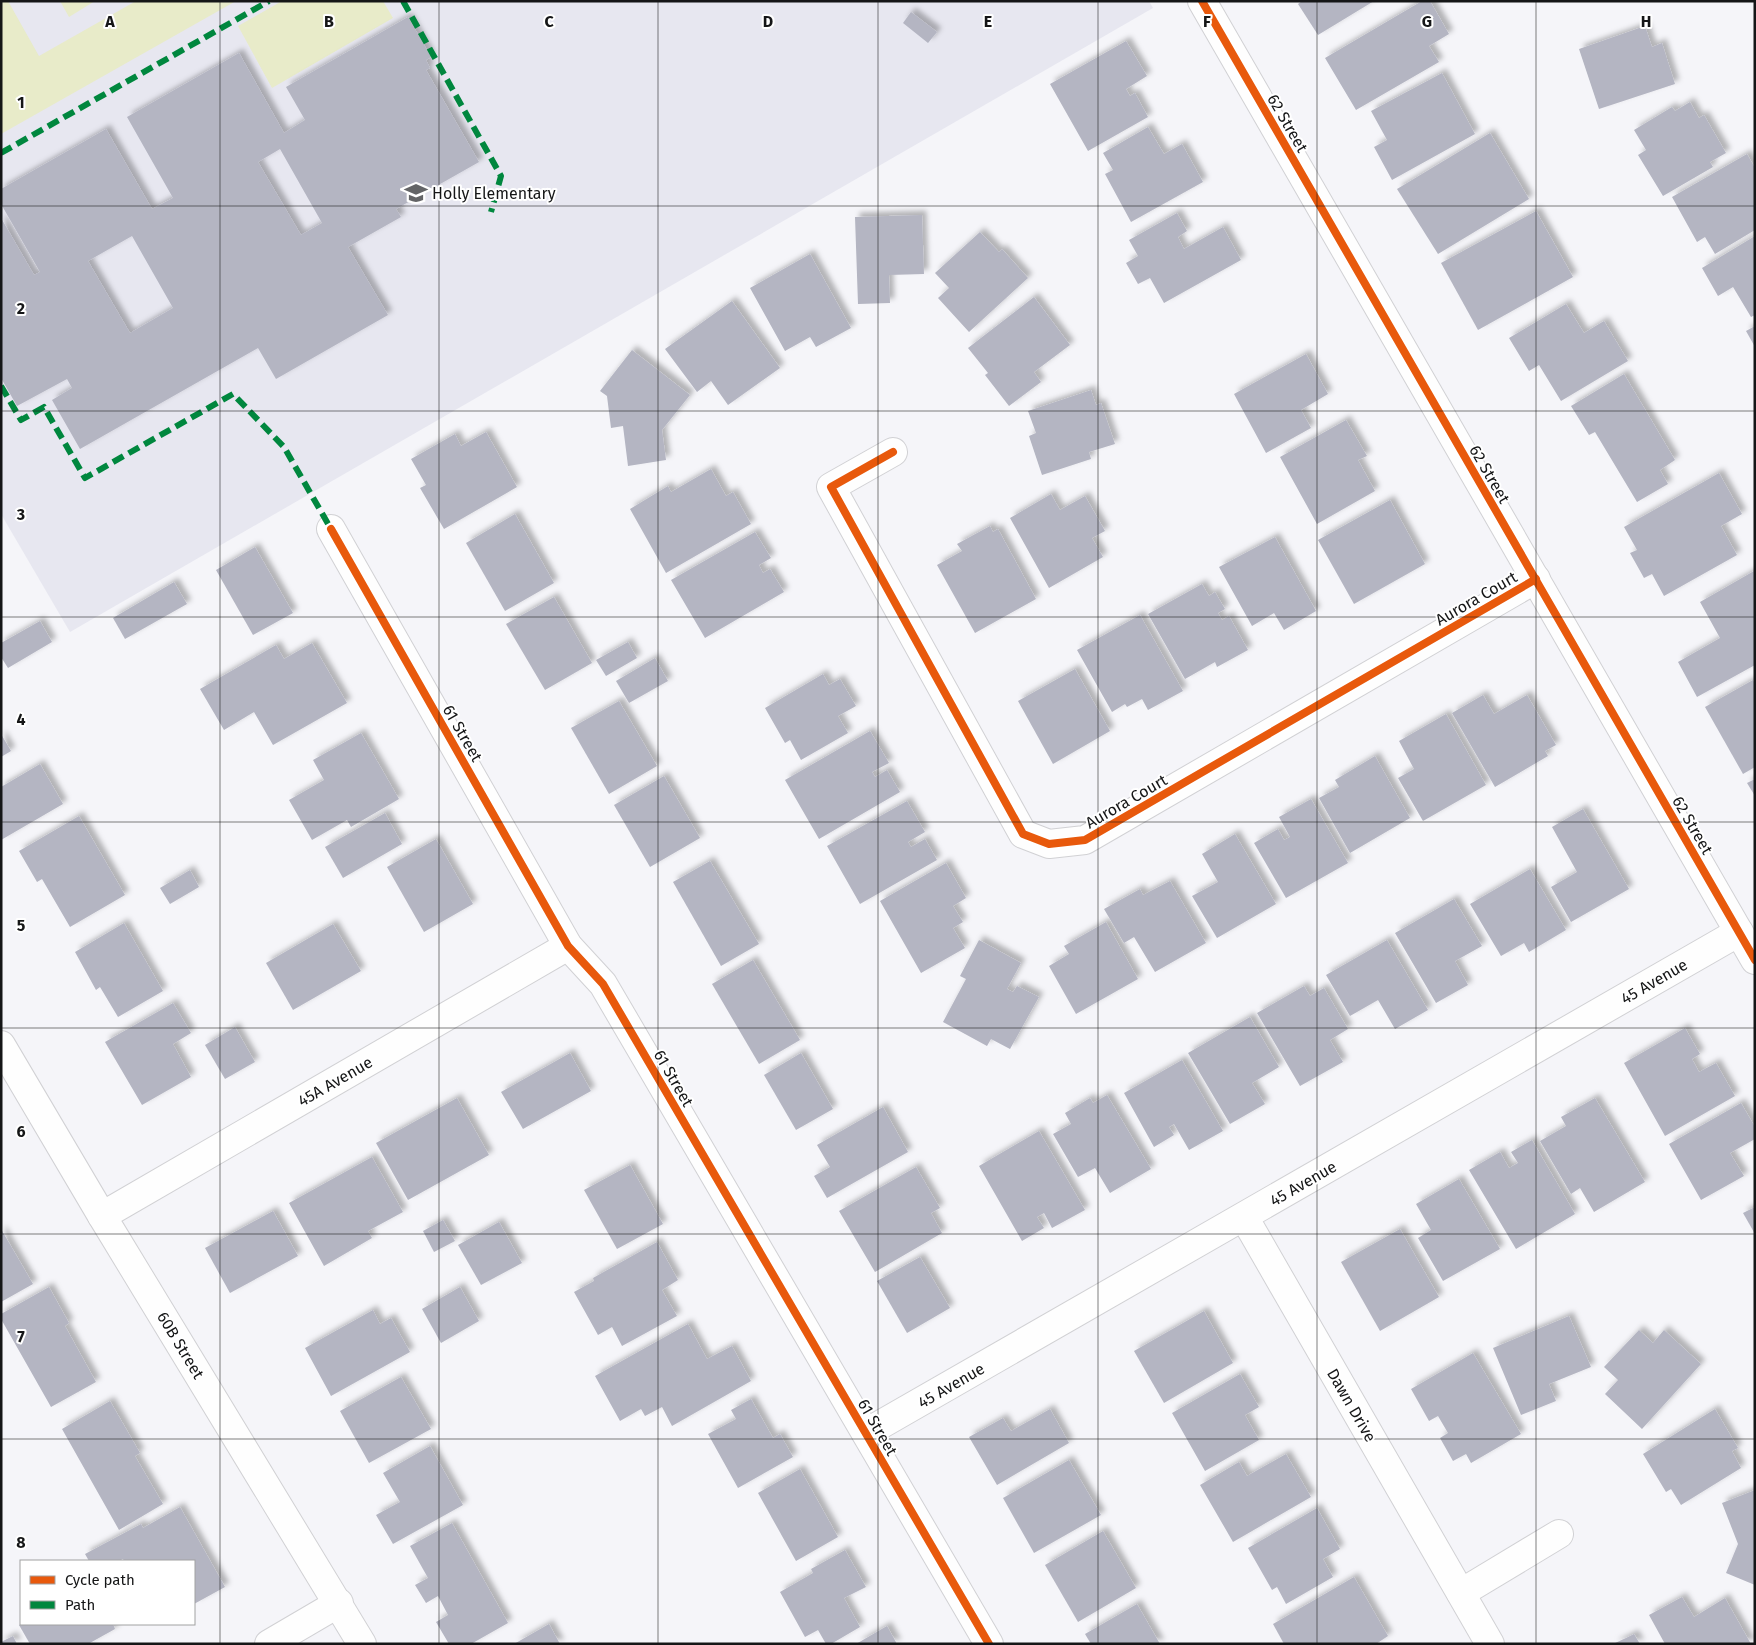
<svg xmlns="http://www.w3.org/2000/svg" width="1756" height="1645" viewBox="0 0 1756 1645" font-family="'Fira Sans',sans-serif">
<defs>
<filter id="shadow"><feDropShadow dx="4.5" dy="-4.5" stdDeviation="2.5" flood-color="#0004"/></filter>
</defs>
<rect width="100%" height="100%" fill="#f5f5f9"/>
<path fill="#e7e7f0" d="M1,1H1149L1153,8L70,632L1,514Z"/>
<g fill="#e8ebc9">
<path d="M1,1H8L39,56L136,1H236L1,134Z"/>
<path d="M60,1H95L69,17Z"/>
<path d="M282,1H383L393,18L272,88L238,26Z"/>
</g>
<g fill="#b4b5c2" fill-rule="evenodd" filter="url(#shadow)">
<path d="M1302,1H1374L1318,35L1298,4Z"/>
<path d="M1422,1H1430L1449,34L1429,46L1439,62L1356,110L1325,58Z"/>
<path d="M911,12L937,32L928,43L903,23Z"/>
<path d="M408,17L431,57L426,60L430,68L426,70L479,162L396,209L401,217L348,247L388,315L276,379L258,348L80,449L52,400L72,388L67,379L17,406L1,378V218L34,275L40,272L1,204V189L106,129L152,209L173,198L127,117L239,53L284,133L305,120L286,87ZM280,149L322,223L301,235L258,162ZM132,236L173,308L130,333L88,261Z"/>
<path d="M1645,26L1652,47L1662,43L1675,84L1599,109L1579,49Z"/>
<path d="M1126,41L1147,76L1126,89L1130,96L1135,93L1148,117L1088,151L1050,84Z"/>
<path d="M1442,73L1475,134L1392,180L1374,147L1387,140L1371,111Z"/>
<path d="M1690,102L1699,118L1704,115L1726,153L1710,162L1713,167L1663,196L1638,155L1646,150L1634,130L1672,107L1675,111Z"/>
<path d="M1148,127L1164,154L1182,144L1203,182L1131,222L1105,174L1113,170L1103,153Z"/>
<path d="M1490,133L1529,199L1438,254L1397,189Z"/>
<path d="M1747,154L1755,168V230L1715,254L1705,237L1697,242L1672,197Z"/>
<path d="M1536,211L1573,277L1478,330L1441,263Z"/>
<path d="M1177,213L1187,231L1178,237L1184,249L1223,227L1241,260L1164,303L1150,278L1138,284L1126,263L1138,256L1129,240Z"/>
<path d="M922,215L924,274L889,275L890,303L858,304L855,217Z"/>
<path d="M980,232L999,252L1002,249L1028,278L969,332L938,298L949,288L935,273Z"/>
<path d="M1755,236V315L1751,317L1733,287L1718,296L1702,268Z"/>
<path d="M810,254L851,328L816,347L810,337L785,351L750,288Z"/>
<path d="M1034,297L1070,345L1034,372L1041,382L1009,406L985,375L988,373L968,348Z"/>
<path d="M732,301L780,368L728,405L711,381L697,392L665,349Z"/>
<path d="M1566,304L1584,333L1604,321L1628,361L1561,401L1539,365L1529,371L1509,338Z"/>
<path d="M1755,326V347L1746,331Z"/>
<path d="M632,350L690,395L662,430L666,460L628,466L623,426L611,428L607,396L600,391Z"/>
<path d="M1306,354L1328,394L1301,410L1311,428L1266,453L1234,394Z"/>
<path d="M1624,374L1675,460L1660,470L1668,484L1637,502L1595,432L1589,435L1571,406Z"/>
<path d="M1091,390L1096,405L1101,403L1115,444L1089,452L1091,459L1042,475L1029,436L1036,433L1028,411Z"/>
<path d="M1346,420L1367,456L1358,460L1375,491L1317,524L1280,457Z"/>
<path d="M486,432L517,487L444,529L420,488L426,485L411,459L455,434L461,446Z"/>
<path d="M711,469L726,496L733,492L751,524L666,573L630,509L668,486L671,492Z"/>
<path d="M1719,473L1742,514L1721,526L1737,555L1664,596L1652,574L1644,578L1630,553L1637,550L1624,527Z"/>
<path d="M1051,494L1060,510L1085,496L1105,531L1092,538L1103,557L1049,588L1010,518Z"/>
<path d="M1390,500L1425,564L1354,604L1318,540Z"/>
<path d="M515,514L554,583L505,611L466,543Z"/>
<path d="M990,526L993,532L998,529L1036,599L975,633L937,565L962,551L957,544Z"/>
<path d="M755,532L771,558L759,565L763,573L770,569L784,592L705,638L671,580Z"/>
<path d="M1275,537L1316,611L1284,630L1274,613L1252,626L1219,567Z"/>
<path d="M255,547L293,613L253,635L216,570Z"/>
<path d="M1754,571L1755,665L1697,697L1678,662L1720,638L1700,602Z"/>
<path d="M174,582L187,604L125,639L113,618Z"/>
<path d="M1202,584L1209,596L1215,592L1225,609L1218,613L1222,620L1229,616L1248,650L1217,667L1215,662L1185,679L1148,614Z"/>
<path d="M554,597L592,663L545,690L506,624Z"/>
<path d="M1140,615L1183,691L1148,710L1142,699L1127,707L1125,704L1112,712L1077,650Z"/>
<path d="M40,621L52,642L8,668L1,657V643Z"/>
<path d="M628,642L637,658L606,676L596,660Z"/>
<path d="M312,643L347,703L273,745L254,712L224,730L200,689L276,645L284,659Z"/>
<path d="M655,658L668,681L629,703L616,681Z"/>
<path d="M1075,669L1110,731L1053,764L1018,701Z"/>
<path d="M823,674L829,685L840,679L856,706L838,716L848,733L801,760L790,740L785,743L765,708Z"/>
<path d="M1753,680L1755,684V767L1743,774L1705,707Z"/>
<path d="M1483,695L1494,714L1527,695L1556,745L1545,751L1548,756L1495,787L1452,713Z"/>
<path d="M619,701L657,766L609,794L571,728Z"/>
<path d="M1446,714L1486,785L1423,821L1398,778L1414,769L1399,741Z"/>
<path d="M870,731L889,763L872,772L875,777L887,770L900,792L819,839L785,780Z"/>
<path d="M361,733L399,799L351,827L347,820L312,840L289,800L324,780L313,760Z"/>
<path d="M1,734L11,751L1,757Z"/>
<path d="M1375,756L1410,818L1350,853L1319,798L1339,787L1335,780Z"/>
<path d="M40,764L63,804L1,840V787Z"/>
<path d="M664,776L700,838L650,867L614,805Z"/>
<path d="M1755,779V796L1747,783Z"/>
<path d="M1311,799L1348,863L1286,898L1254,843L1278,829L1284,840L1290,837L1279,817Z"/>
<path d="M907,801L925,832L908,842L911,847L925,839L937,860L860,904L827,846Z"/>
<path d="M1583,809L1629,889L1571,922L1551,887L1577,872L1552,827Z"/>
<path d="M385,813L402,844L343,878L325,847Z"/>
<path d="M79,816L125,895L70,927L42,879L37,882L19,851Z"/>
<path d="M1235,834L1276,904L1217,938L1192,896L1218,882L1202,854Z"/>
<path d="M436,839L473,904L424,932L387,867Z"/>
<path d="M710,861L759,944L721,966L673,882Z"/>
<path d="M946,863L966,898L953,906L963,922L953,928L965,948L921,973L880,901Z"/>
<path d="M1530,869L1566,930L1529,952L1524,943L1501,956L1470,904Z"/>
<path d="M190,870L199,887L170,904L160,888Z"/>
<path d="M1170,881L1206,943L1155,972L1134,937L1124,943L1104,909L1140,889L1143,895Z"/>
<path d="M1454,899L1482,946L1455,961L1468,985L1436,1003L1395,933Z"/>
<path d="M1106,922L1138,979L1076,1014L1049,966L1069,954L1064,946Z"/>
<path d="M124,923L163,991L118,1017L100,987L96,990L75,952Z"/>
<path d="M333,924L361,971L293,1010L266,963Z"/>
<path d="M979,940L1021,963L1007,989L1013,992L1017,986L1039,997L1010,1049L991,1039L987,1046L943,1022L966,979L960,976Z"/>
<path d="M1387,940L1428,1010L1395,1029L1378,1000L1350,1016L1326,975Z"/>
<path d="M753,960L800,1040L759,1064L712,984Z"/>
<path d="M1304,986L1310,996L1324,988L1348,1029L1330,1040L1343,1062L1300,1086L1257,1013Z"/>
<path d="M173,1003L191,1033L173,1044L191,1077L142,1105L105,1042Z"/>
<path d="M1250,1017L1279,1067L1252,1083L1265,1104L1230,1124L1188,1053Z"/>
<path d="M235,1027L255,1062L225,1079L205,1045Z"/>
<path d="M1685,1028L1700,1054L1692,1059L1699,1072L1716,1063L1735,1096L1665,1136L1624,1063Z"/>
<path d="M570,1053L591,1091L523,1129L501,1092Z"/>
<path d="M801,1053L833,1109L796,1130L764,1075Z"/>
<path d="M1182,1060L1223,1131L1189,1150L1174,1124L1169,1127L1174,1135L1154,1147L1124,1093Z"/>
<path d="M1107,1095L1151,1169L1110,1193L1095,1168L1078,1177L1053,1134L1071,1124L1065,1113L1090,1098L1093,1103Z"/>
<path d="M457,1098L489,1155L408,1200L376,1143Z"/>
<path d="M1595,1098L1645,1182L1594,1212L1580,1188L1571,1194L1540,1141L1566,1126L1561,1117Z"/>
<path d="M1741,1103L1755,1127V1139L1730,1153L1744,1176L1701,1200L1669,1144Z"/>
<path d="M883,1107L908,1152L827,1198L814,1176L830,1167L817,1145Z"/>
<path d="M1039,1131L1085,1210L1052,1228L1044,1213L1037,1217L1044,1228L1022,1241L979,1166Z"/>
<path d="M1532,1140L1575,1214L1516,1249L1469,1170L1500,1152L1509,1168L1518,1163L1511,1152Z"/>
<path d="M372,1157L403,1212L368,1231L372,1238L324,1266L289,1203Z"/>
<path d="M630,1165L663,1224L617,1249L584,1190Z"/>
<path d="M916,1167L940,1208L931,1213L942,1233L875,1272L839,1211Z"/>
<path d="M1459,1179L1500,1249L1443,1281L1418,1238L1431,1230L1416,1204Z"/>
<path d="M1755,1207V1234L1743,1213Z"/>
<path d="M273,1211L298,1256L230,1293L205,1248Z"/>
<path d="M443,1220L455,1241L434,1252L423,1231Z"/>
<path d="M499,1222L522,1263L481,1285L458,1245Z"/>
<path d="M1,1229L33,1284L1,1302Z"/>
<path d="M1400,1229L1439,1297L1380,1331L1341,1262Z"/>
<path d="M657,1242L678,1280L662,1290L677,1316L622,1346L612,1327L598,1335L574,1292L594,1281L593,1278Z"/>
<path d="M920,1257L950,1308L907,1333L877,1281Z"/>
<path d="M49,1287L69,1323L65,1326L96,1382L51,1407L1,1319V1314Z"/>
<path d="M460,1287L479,1321L441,1343L422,1309Z"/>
<path d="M373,1310L380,1324L391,1318L410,1352L331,1396L305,1348Z"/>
<path d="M1204,1311L1233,1363L1164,1403L1134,1351Z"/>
<path d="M1569,1316L1591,1367L1549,1384L1556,1401L1521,1415L1493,1348Z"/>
<path d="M688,1324L707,1359L732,1346L751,1381L672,1426L662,1407L645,1416L641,1409L620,1421L595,1376Z"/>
<path d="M1639,1330L1653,1343L1664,1330L1701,1364L1642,1429L1605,1394L1618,1380L1604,1367Z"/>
<path d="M1473,1353L1521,1434L1471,1463L1466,1454L1453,1461L1440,1438L1448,1433L1438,1416L1429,1421L1411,1389Z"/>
<path d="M1240,1374L1259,1407L1245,1415L1259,1440L1205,1471L1172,1413Z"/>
<path d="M401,1377L431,1429L369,1463L340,1411Z"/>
<path d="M751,1399L773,1438L780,1434L793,1457L738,1488L708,1434L736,1419L731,1410Z"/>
<path d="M110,1401L140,1453L135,1456L163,1504L119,1530L62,1429Z"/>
<path d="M1050,1409L1069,1443L997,1485L969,1437L1003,1418L1011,1431Z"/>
<path d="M1715,1409L1738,1448L1732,1451L1741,1468L1681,1505L1671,1489L1666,1492L1643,1454Z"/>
<path d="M430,1446L463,1505L393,1544L376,1515L400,1502L383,1473Z"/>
<path d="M1286,1454L1311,1497L1233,1542L1200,1485L1239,1462L1247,1476Z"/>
<path d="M1069,1460L1101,1515L1034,1553L1003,1498Z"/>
<path d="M800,1469L838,1537L796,1561L758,1493Z"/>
<path d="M1755,1490V1585L1726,1573L1738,1544L1722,1503Z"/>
<path d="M180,1507L225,1587L194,1604V1561H124L123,1559L119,1561H89L85,1554L141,1524L143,1528Z"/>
<path d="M1317,1508L1340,1549L1323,1559L1333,1577L1286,1604L1277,1587L1272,1590L1248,1548Z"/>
<path d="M452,1523L508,1623L471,1644H449L436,1622L448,1615L438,1596L426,1603L415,1585L428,1578L410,1546Z"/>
<path d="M1103,1531L1136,1588L1078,1622L1045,1565Z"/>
<path d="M845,1550L866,1587L844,1598L860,1627L831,1644H826L818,1630L805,1637L780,1592L813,1573L811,1569Z"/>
<path d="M1354,1577L1388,1636L1376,1644H1284L1273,1624Z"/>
<path d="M1682,1597L1694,1617L1725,1598L1751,1644H1665L1649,1615Z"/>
<path d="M1137,1604L1160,1644H1091L1085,1634Z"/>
<path d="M22,1624H113L115,1629L88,1644H30L19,1625Z"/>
<path d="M549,1624L560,1644H514Z"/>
<path d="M887,1626L897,1644H856Z"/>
<path d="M1634,1634L1640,1644H1613L1626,1638Z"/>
<path d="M13,1636L17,1644H1V1642Z"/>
</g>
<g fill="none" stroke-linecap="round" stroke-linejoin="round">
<defs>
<g id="minor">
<path d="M1202,1L1755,960"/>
<path d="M893,452L831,487L1023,834L1049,844L1085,840L1536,579"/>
<path d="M331,529L568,946L603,984L989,1644"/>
<path d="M1,1045L102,1216L362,1644"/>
<path d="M102,1216L568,946"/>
<path d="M1244,1217L1490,1644"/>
<path d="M866,1433L1739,932"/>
<path d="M1461,1593L1559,1534"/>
<path d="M269,1644L339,1603"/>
</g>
</defs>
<use href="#minor" stroke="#d1d1d4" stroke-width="30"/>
<use href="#minor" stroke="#fefefe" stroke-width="28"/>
<g stroke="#00873e" stroke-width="6" stroke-dasharray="12 6" stroke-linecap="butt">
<path d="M403,1L501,176L491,212"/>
<path d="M1,153L269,1"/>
<path d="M1,386L21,420L44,407L85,478L233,394L284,447L331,529"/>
</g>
<defs>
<g id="cycleway">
<path d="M1202,1L1755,960"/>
<path d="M893,452L831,487L1023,834L1049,844L1085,840L1536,579"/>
<path d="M331,529L568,946L603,984L989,1644"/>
</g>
</defs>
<use href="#cycleway" stroke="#fff" stroke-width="11"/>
<use href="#cycleway" stroke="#e8590c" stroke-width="8"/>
</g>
<path fill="none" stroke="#151617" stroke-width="1" stroke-opacity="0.55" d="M220,1V1644M439,1V1644M658,1V1644M878,1V1644M1098,1V1644M1317,1V1644M1536,1V1644M1,206H1755M1,411H1755M1,617H1755M1,822H1755M1,1028H1755M1,1234H1755M1,1439H1755"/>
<defs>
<symbol id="school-bare" viewBox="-9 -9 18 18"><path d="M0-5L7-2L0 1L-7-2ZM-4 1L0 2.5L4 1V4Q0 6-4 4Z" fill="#636466" stroke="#fff" stroke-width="2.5" paint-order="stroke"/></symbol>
</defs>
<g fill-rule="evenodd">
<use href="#school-bare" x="400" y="177" width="32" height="32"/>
</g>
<g text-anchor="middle" stroke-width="4" stroke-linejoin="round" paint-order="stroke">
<g font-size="16" fill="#151617" stroke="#fff">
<text transform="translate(1288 123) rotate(60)" y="6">62 Street</text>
<text transform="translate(1490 474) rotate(60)" y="6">62 Street</text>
<text transform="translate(1476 598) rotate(-30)" y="6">Aurora Court</text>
<text transform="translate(463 733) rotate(60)" y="6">61 Street</text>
<text transform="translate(1126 801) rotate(-30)" y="6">Aurora Court</text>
<text transform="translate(1693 825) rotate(60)" y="6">62 Street</text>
<text transform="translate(1654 981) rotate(-30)" y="6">45 Avenue</text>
<text transform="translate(674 1078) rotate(60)" y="6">61 Street</text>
<text transform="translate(335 1081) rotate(-30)" y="6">45A Avenue</text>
<text transform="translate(1303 1183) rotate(-30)" y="6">45 Avenue</text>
<text transform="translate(181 1345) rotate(59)" y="6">60B Street</text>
<text transform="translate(951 1385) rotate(-30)" y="6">45 Avenue</text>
<text transform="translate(1352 1405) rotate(60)" y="6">Dawn Drive</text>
<text transform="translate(878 1427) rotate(60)" y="6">61 Street</text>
</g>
<g font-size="16" fill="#151617" stroke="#fff" text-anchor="start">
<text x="432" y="199">Holly Elementary</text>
</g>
</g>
<g font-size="16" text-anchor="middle" font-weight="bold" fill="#151617" stroke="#fff" stroke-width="4" stroke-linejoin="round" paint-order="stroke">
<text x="110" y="27">A</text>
<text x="329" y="27">B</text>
<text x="549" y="27">C</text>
<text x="768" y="27">D</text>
<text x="988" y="27">E</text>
<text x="1207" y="27">F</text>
<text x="1427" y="27">G</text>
<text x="1646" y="27">H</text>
<text x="21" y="108">1</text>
<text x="21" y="314">2</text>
<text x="21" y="520">3</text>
<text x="21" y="725">4</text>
<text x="21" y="931">5</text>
<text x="21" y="1137">6</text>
<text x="21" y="1342">7</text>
<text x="21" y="1548">8</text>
</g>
<rect width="1756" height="1645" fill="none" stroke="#151617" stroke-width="5"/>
<rect x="20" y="1560" width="175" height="65" fill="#ffffff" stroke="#a1a2a2"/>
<rect x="30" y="1576" width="25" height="8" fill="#e8590c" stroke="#a1a2a2"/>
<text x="65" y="1585" font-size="15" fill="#151617">Cycle path</text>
<rect x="30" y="1601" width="25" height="8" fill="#00873e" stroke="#a1a2a2"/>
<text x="65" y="1610" font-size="15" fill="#151617">Path</text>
</svg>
